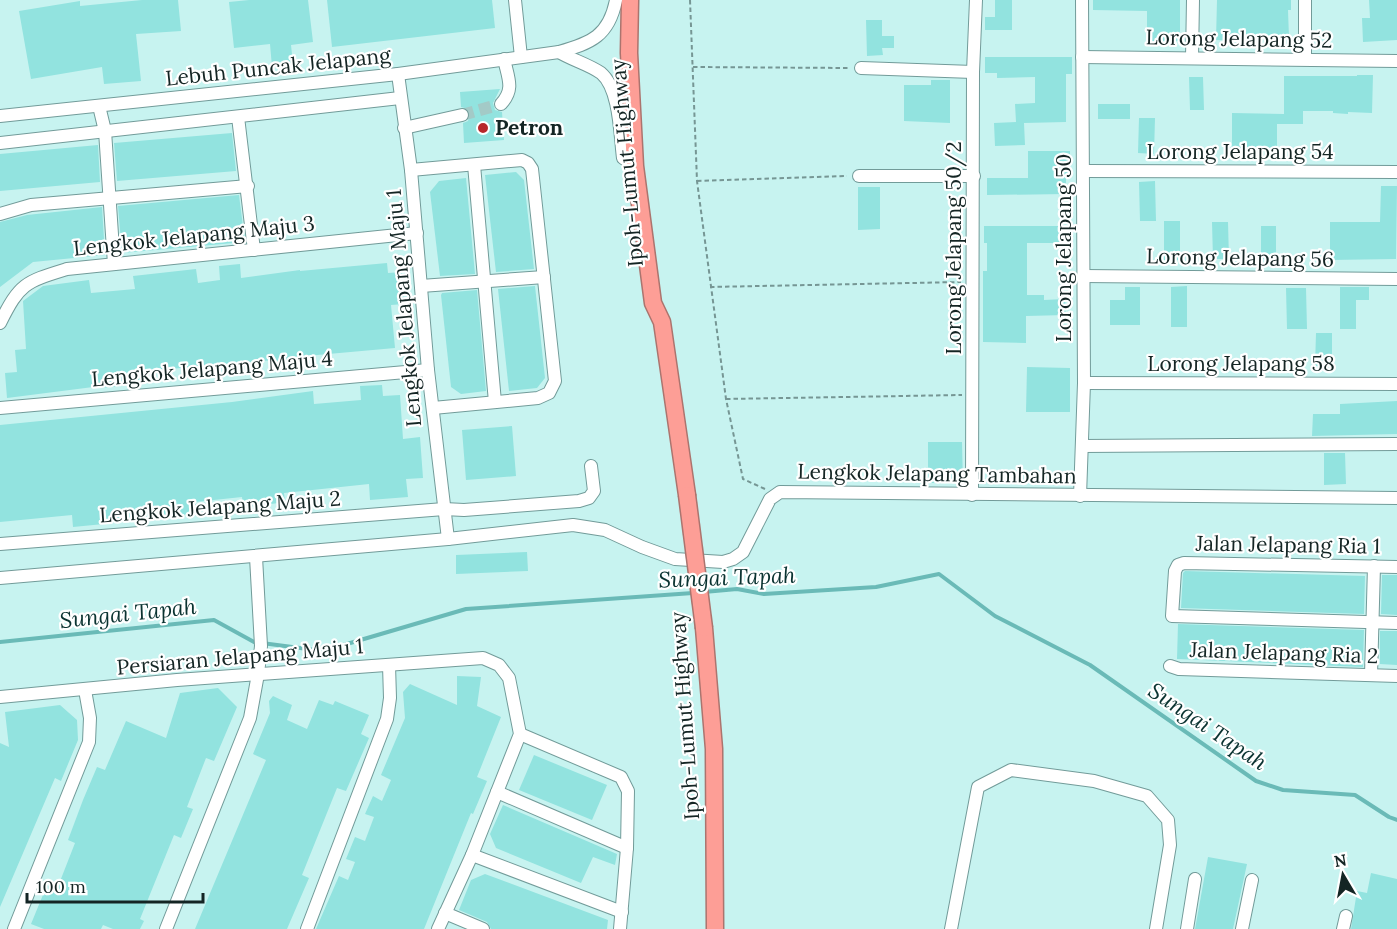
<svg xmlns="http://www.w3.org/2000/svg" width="1397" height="929" viewBox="0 0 1397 929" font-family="Lora,serif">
<rect width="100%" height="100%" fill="#c7f3f0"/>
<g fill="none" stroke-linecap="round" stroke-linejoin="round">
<g stroke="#6abab7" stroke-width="4">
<path d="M704,592L737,589L764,594L876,587L939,574L995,616L1090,665L1256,781L1283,790L1355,795L1389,817L1397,820"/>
<path d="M0,642L214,620L254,642L323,651L466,609L693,593"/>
</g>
</g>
<g fill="#92e3df">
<path d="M142,0H178L181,31L136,34L141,81L104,84L102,67L31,79L19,11L80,1V6Z"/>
<path d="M249,0H308L313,42L291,45L293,64L272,67L270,44L234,48L229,2Z"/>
<path d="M327,0H492L495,28L332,47Z"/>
<path d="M995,0H1012V30H985V17H995Z"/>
<path d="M1093,0H1180V41H1147V11L1093,10Z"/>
<path d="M1217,0H1291V10H1288L1289,38L1250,39V41L1216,40Z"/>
<path d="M1369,0H1397V40L1363,42L1362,18H1370Z"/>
<path d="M866,20H882V36H894V48H882L883,55L867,56Z"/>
<path d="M985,57H1072V74H1066V122L1024,123L1025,145L995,146L994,123L1016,122L1015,104L1035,103V77L997,78V73H985Z"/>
<path d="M1357,75H1373L1372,113L1348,112V114L1333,113V111H1303V124H1277V152L1232,151V113L1284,114V76H1357Z"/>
<path d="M1189,77H1203L1204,110H1190Z"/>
<path d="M931,80H950V123L904,121V85H931Z"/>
<path d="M500,89L493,103L495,110L502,112L504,140L464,143L463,123L468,121L470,114L468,109L461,107L460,92Z"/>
<rect x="1098" y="104" width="32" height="15"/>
<path d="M1139,118H1155L1154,154L1138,153Z"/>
<path d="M232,133L236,171L117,181L114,143Z"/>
<path d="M98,145L100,182L0,191V154Z"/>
<path d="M1028,151H1070V174H1066V194L987,195V178H1028Z"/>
<path d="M516,172L524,180L534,269L496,272L485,175Z"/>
<path d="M466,178L475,274L440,276L430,192L439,181Z"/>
<path d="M1155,181L1156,221H1140L1139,182Z"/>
<path d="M1381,186H1397L1396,259L1330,260V222H1380Z"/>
<path d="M858,187H880V229L858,230Z"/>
<path d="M239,195L245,242L122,253L118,206Z"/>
<path d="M102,207L105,255L33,262L0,287V222L27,215Z"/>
<rect x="1164" y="221" width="16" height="39"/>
<path d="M1212,222H1228L1229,259H1213Z"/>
<path d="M984,226H1063V243H1027V295H1044V300L1065,299L1066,315L1026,316V343L983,342V271H987V243H984Z"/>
<rect x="1261" y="226" width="15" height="33"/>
<path d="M387,263L388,273L402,272L404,304L391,305L395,348L306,356L307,368L275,370L274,360L180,368L141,373L142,384L101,388V386L7,398L5,373L17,372L15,350L26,349L23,301L43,286L89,280L91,293L135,289L133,276L196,269L198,283L220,280L219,266L240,264L241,278L300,270V271Z"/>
<path d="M535,286L545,378L537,388L509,391L498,289Z"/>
<path d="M1187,286V327H1171V287Z"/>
<path d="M1125,287H1140V325H1110V300H1125Z"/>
<path d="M1340,287H1369V300H1356V329H1340Z"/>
<path d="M1286,288H1306L1307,329H1287Z"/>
<path d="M477,290L486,391L461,394L451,387L441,295L442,293Z"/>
<path d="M1316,333H1332V366H1315Z"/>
<path d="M1027,367L1070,368V412H1026Z"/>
<path d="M382,385L383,396L400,395L403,439L420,437L423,478L406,479L408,497L370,500L369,484L284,493L285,502L243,508L242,497L195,502L197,513L160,518L159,506L135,508L136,519L114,521V523L73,527L72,515L0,522V425L232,402L313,391L314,404L361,400L360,386Z"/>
<path d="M1397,401V434L1312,436L1313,414H1340V404Z"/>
<path d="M512,426L516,476L466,480L462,430Z"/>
<path d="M928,442H962L963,483H928Z"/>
<path d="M1324,453H1345L1346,484L1324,485Z"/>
<path d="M527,552L528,571L456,574V555Z"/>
<path d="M1185,571L1365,576L1364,614L1181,608L1183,573Z"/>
<path d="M1382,575H1397V615L1381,614Z"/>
<path d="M1178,624L1364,630L1363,667L1177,659Z"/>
<path d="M1380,631H1397V665L1380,664Z"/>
<path d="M457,676L481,677L477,706L501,717L477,777L487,781L473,814L471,813L424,929H316L339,876L348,880L355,862L346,859L355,837L365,841L374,817L365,814L373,796L382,801L391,780L381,775L405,718L403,692L410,684L457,705Z"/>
<path d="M218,688L237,707L214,761L206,758L187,807L193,809L181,838L174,835L140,919L144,921L140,929H113L103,925L101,929H44L31,924L47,885L57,889L75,843L68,840L83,800L97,767L105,770L126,721L166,738L180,693Z"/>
<path d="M273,696L292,705L287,720L307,729L319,700L333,705L335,701L369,715L361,734L369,738L346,791L337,788L302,875L309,878L287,929H195L266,760L253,754L270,713L269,701Z"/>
<path d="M60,705L77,720L78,740L61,781L55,778L0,907V743L9,747L5,712Z"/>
<path d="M534,755L607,785L592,820L519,790Z"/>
<path d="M503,805L617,854L615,865L593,857L581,883L496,848L490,834Z"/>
<path d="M1208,857L1247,864L1233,929H1195Z"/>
<path d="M1371,873L1397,879V929H1351L1357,891L1367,893Z"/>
<path d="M485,874L608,920L607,929H491L487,922L459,910L471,880Z"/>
</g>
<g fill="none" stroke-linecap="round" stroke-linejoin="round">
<path stroke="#a3cac7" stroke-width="12" stroke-dasharray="12 6" stroke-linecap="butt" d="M462,115L501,104"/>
<defs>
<g id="minor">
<path d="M515,0L521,57"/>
<path d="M1305,0V58"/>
<path d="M559,52C572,60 588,64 601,73C620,89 620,135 623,158L635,166"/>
<path d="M1082,57L1397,61"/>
<path d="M1192,58L1193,0"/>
<path d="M861,68L973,72"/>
<path d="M398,74L411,170L428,370L448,539"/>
<path d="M501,104C515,89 508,78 504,59"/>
<path d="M99,106L105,131L114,264"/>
<path d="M0,116L398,74L559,52C591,43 609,36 616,0"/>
<path d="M238,117L254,250"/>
<path d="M404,128L462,115"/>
<path d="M0,143L400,98"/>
<path d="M474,165L495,402"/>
<path d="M411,170L522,160L528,163L532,169L555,381L549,393L538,398L433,408"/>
<path d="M1083,171L1397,172"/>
<path d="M859,176H974"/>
<path d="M0,214L31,205L248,186"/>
<path d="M1083,276L1397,279"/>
<path d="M421,286L544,277"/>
<path d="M0,323C20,283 25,282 67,269L417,233"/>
<path d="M1084,383L1397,384"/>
<path d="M0,408L428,370"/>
<path d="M1082,446L1397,444"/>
<path d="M972,495L973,72L976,0"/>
<path d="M1080,496L1084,383L1082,0"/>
<path d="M0,544L444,509L464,510L579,501L589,498L594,491L591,466"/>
<path d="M1397,567L1184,563L1178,565L1175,571L1172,616L1397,623"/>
<path d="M0,578L448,539L573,525L605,530L642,547L675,559L723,562L733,559L743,552L770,499L780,492L1397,498"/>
<path d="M1170,666L1179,669L1397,676"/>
<path d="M1371,675L1374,566"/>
<path d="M0,697L177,680L483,658L499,665L509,678L520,734L472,855L438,929"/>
<path d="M520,734L621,777L628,791L627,848L620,929"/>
<path d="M497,792L627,848"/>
<path d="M472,855L622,912"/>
<path d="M445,913L483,929"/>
<path d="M14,929L89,742L90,718L85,690"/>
<path d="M166,929L250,718L258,674L261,646L256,557"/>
<path d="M307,929L387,719L390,698L389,665"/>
<path d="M951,929L978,787L1011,770L1094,781L1147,796L1168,820L1170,845L1156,929"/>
<path d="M1187,929L1195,879"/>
<path d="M1242,929L1252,880"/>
<path d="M1343,929L1346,916"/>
</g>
<g id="highway">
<path d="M630,0L629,53L635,166L653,303L662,322L687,495"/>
<path d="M704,628L714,749L715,929"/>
</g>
</defs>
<use href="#minor" stroke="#729b99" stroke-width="14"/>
<use href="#highway" stroke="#ab746e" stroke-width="19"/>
<g stroke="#769694" stroke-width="2" stroke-dasharray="4.5 3" stroke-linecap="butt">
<path d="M690,0L697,181L726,399L743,479L765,489"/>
<path d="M693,67L849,68"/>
<path d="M697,181L847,176"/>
<path d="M710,287L961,282"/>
<path d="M726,399L962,395"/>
</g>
<use href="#minor" stroke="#fff" stroke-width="12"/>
<use href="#highway" stroke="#fd9e96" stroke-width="16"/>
<defs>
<path id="highway-bridge" d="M687,495L704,628"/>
</defs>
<use href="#highway-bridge" stroke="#ab746e" stroke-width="19" stroke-linecap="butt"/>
<use href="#highway-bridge" stroke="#fd9e96" stroke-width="16"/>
</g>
<circle fill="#b7272b" stroke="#fff" stroke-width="2" cx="483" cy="128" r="6"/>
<g text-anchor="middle" stroke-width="4.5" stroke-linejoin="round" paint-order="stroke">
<g font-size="21" fill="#142524" stroke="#fff">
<text transform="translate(1239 39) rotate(1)" y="7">Lorong Jelapang 52</text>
<text transform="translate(278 67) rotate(-6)" y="7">Lebuh Puncak Jelapang</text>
<text x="1240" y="159">Lorong Jelapang 54</text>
<text transform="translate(627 163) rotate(-95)" y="7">Ipoh-Lumut Highway</text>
<text transform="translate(194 236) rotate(-6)" y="7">Lengkok Jelapang Maju 3</text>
<text transform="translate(954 248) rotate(-90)" y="7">Lorong Jelapang 50/2</text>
<text transform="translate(1064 248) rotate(-90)" y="7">Lorong Jelapang 50</text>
<text transform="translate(1240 258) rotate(1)" y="7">Lorong Jelapang 56</text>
<text transform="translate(404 308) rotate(-95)" y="7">Lengkok Jelapang Maju 1</text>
<text x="1241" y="371">Lorong Jelapang 58</text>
<text transform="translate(212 369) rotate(-5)" y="7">Lengkok Jelapang Maju 4</text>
<text transform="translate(937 474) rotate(1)" y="7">Lengkok Jelapang Tambahan</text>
<text transform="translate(220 507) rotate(-4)" y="7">Lengkok Jelapang Maju 2</text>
<text transform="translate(1288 545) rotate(1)" y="7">Jalan Jelapang Ria 1</text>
<text transform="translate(1284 653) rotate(2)" y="7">Jalan Jelapang Ria 2</text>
<text transform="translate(240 657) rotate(-5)" y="7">Persiaran Jelapang Maju 1</text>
<text transform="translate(685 716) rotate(-94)" y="7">Ipoh-Lumut Highway</text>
</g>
<g font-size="21" font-weight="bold" fill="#142524" stroke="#fff" text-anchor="start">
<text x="495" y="135">Petron</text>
</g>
<g font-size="22" font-style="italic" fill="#0a3331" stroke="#fff">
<text transform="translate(727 577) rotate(-2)" y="8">Sungai Tapah</text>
<text transform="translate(128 613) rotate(-6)" y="8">Sungai Tapah</text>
<text transform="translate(1208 726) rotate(34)" y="8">Sungai Tapah</text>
</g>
</g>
<g transform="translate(1343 875) rotate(350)" stroke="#ffffff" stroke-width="4.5" paint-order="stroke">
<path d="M0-4.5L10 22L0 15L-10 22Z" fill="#142524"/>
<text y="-9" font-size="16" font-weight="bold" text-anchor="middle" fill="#142524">N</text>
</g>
<path d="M27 893v9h176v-9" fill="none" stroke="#142524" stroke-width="3"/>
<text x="36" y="893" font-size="18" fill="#142524" stroke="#ffffff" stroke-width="4.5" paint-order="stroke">100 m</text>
</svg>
